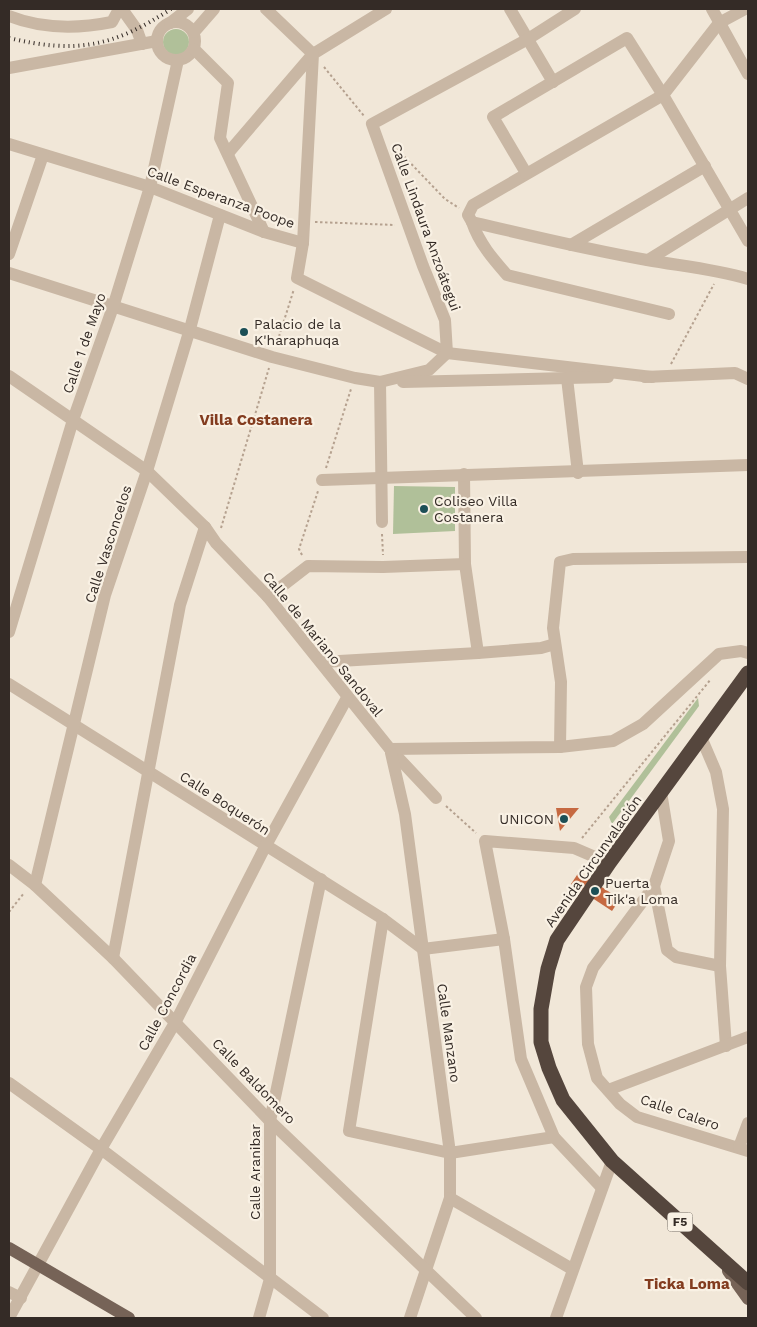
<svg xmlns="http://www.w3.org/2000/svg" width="757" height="1327" viewBox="0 0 757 1327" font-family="'Work Sans',sans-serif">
<rect width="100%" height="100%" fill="#f1e7d8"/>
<g fill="#b0c099">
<circle cx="176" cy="42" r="13"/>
<path d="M394,486L455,487V531L393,534Z"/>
<path d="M698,698L699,706L612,824L609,817Z"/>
</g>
<g fill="#c66941">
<path d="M556,808H579L560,831Z"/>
<path d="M579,872L620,899L612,911L571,884Z"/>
</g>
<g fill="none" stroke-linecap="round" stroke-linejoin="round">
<g stroke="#b5a18f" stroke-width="2" stroke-dasharray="2.5 2.5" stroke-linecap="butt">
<path d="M324,67L364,116"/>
<path d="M394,146L445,199L459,208"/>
<path d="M315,222L395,225"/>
<path d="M276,346L294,289"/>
<path d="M671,364L714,284"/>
<path d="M326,468L351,389"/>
<path d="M221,528L269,368"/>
<path d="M382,534L383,555"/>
<path d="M302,555L299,549L318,491"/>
<path d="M446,806L476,833"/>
<path d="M582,838L711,679"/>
<path d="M9,912L24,893"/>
</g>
<g stroke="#c9b7a4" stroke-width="12">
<path d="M122,9L137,30L142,44"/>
<path d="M386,9L313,54L303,243L297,278L447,353L652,377"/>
<path d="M510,9L553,82"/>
<path d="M712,9L748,74"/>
<path d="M745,9L719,23L663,95L473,205L468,215L472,222C531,236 589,250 647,260C681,266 715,269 748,279"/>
<path d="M9,16C42,29 77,29 112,22L119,9"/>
<circle cx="176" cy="41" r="19"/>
<path d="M170,23L188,9"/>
<path d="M194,32L214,9"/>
<path d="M194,49L228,83L220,138L264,232"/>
<path d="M9,68L157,41"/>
<path d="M9,144L150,187L264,232L303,243"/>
<path d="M229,152L313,54L266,9"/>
<path d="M526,173L493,117L627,38L663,95L748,241"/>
<path d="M472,222C479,243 493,259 507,275L669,314"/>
<path d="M571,245L705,166"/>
<path d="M9,254L43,155"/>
<path d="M648,260L748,198"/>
<path d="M9,273L272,357L355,378L380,382L429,370L447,353L445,320L423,266L372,124L528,39L575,9"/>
<path d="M9,376L147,471L205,527L216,543L268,597L390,749L436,798"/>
<path d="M645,377L735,373L748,379"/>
<path d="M567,378L578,473"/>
<path d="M380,382L382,522"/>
<path d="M403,382L608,377"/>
<path d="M464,474L465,564L478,653"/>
<path d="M322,480L748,465"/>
<path d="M268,597L308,566L383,567L465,564"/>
<path d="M9,632L73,420L113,307L150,187L178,60"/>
<path d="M322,662L478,653L541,648L555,644"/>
<path d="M9,684L383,919L423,949L504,939"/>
<path d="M701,737L716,772L723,809L720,966L726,1046"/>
<path d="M560,747L561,682L553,628L560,562L573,559L748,557"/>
<path d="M390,749L560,747L613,741L643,724L719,654L741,651L748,653"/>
<path d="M391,753L405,814L450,1153V1198L410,1318"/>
<path d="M661,792L669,841L654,886L593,968L586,987L588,1044L597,1078L620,1104L637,1117L748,1151"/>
<path d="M9,865L35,885L113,958L270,1121L476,1318"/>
<path d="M35,885L105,595L147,471L190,329L220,215"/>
<path d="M654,886L667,950L676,957L720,966"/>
<path d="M383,919L349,1131L450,1153L554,1137"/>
<path d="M113,958L180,605L205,527"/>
<path d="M9,1083L101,1149L323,1318"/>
<path d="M608,1090L748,1037"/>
<path d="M739,1147L748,1123"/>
<path d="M601,1187L554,1137L521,1059L504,939L485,841L574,848L609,863"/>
<path d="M450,1198L572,1269"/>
<path d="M9,1292L21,1298"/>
<path d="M9,1318L101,1149L176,1021L265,847L347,698"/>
<path d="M259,1318L270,1279V1121L321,879"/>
<path d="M556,1318L612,1161"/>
</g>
<g stroke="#766357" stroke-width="12">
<path d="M9,1248L129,1318"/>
<path d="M728,1271L748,1299"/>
</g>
<path stroke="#55463d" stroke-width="15" d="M748,673L609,863L557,940L548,969L541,1009V1042L549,1068L563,1100L612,1161L748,1283"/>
<path stroke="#342b26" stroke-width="4" stroke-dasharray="1 4" stroke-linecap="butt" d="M9,38C76,54 113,47 171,9"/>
</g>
<g fill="#1c4f56" stroke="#f9f1e4" stroke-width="2">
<circle cx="244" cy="332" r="5"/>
<circle cx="424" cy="509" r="5"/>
<circle cx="564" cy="819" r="5"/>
<circle cx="595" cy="891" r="5"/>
</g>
<g text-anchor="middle" stroke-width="4.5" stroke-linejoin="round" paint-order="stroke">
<rect fill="#f9f1e4" stroke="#6f665f" stroke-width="1" x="667.5" y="1212.5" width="25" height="19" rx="4"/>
<g font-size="12" font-weight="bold" fill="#342b26">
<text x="680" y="1226">F5</text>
</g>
<g font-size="14" fill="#342b26" stroke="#f9f1e4">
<text transform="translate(221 197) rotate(20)" y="5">Calle Esperanza Poope</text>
<text transform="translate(426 227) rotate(70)" y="5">Calle Lindaura Anzoátegui</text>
<text transform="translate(84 343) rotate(-71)" y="5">Calle 1 de Mayo</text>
<text transform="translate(108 544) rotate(-72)" y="5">Calle Vasconcelos</text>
<text transform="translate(323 644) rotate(51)" y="5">Calle de Mariano Sandoval</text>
<text transform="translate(225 803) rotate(33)" y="5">Calle Boquerón</text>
<text transform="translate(593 861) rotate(-55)" y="5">Avenida Circunvalación</text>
<text transform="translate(167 1002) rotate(-62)" y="5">Calle Concordia</text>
<text transform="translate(449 1033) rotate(82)" y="5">Calle Manzano</text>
<text transform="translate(254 1081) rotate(46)" y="5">Calle Baldomero</text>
<text transform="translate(680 1112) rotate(19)" y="5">Calle Calero</text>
<text transform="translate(255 1172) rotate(-90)" y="5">Calle Aranibar</text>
</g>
<g font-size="14" fill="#342b26" stroke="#f9f1e4" text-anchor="start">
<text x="254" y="329">Palacio de la<tspan x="254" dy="16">K'haraphuqa</tspan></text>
<text x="434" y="506">Coliseo Villa<tspan x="434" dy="16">Costanera</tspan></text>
<text x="554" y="824" text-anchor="end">UNICON</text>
<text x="605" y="888">Puerta<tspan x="605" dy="16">Tik'a Loma</tspan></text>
</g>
<g font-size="15" font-weight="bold" fill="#833c1f" stroke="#f9f1e4">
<text x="256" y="425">Villa Costanera</text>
<text x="687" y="1289">Ticka Loma</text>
</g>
</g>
<rect width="757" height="1327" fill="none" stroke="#342b26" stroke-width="20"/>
</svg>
